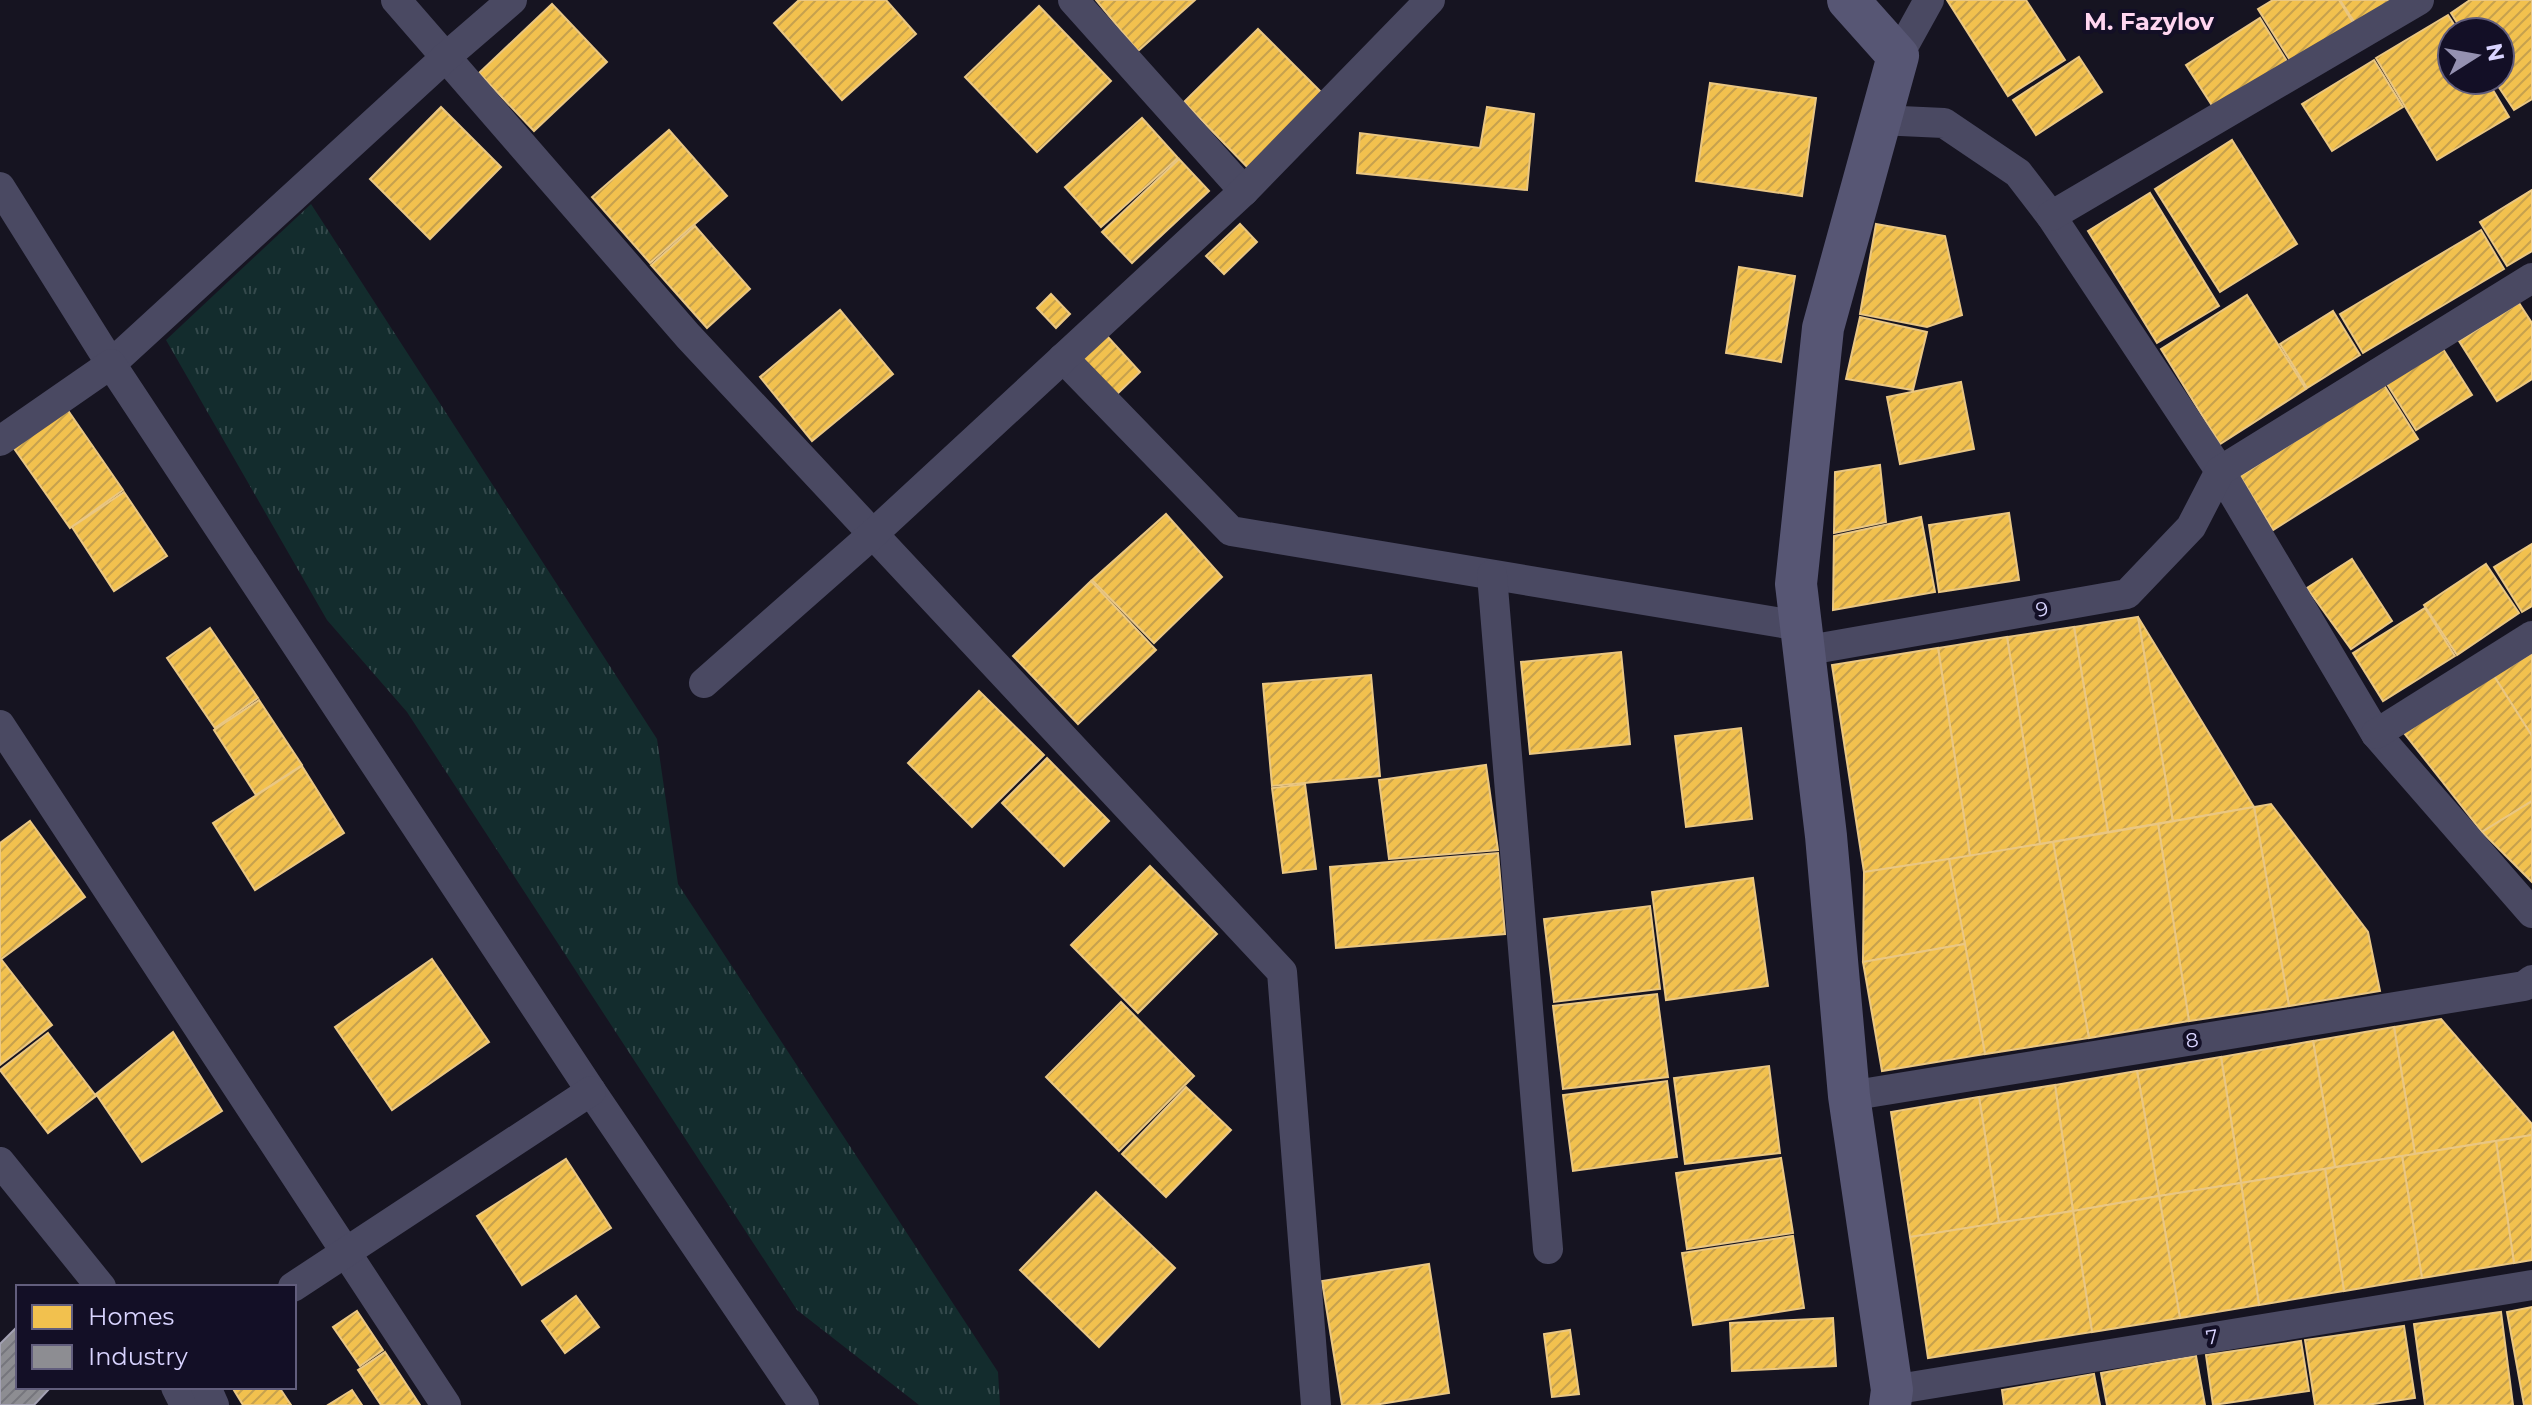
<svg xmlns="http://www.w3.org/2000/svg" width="2532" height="1405" viewBox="0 0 2532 1405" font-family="Montserrat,sans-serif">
<defs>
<pattern id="grass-tufts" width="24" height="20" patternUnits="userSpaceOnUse" patternTransform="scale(2)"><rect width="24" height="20" fill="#132c2d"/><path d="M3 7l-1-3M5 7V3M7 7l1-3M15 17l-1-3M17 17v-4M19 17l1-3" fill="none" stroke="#354a4c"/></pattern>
<pattern id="homes-hatch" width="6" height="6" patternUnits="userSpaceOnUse" patternTransform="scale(2)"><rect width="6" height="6" fill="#f2c14e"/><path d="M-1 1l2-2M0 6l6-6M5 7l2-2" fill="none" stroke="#c6a14e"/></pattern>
<pattern id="industry-hatch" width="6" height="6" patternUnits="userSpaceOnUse" patternTransform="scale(2)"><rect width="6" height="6" fill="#8d8d92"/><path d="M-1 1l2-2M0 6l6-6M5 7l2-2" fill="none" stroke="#76767d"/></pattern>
</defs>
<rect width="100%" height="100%" fill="#161421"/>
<path fill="url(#grass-tufts)" d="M311,204L657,739L678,884L998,1372L1000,1405H919L797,1310L407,712L327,620L166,340Z"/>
<g fill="url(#homes-hatch)" stroke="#eac783" stroke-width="2">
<path d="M799,0H886L916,34L842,100L774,23Z"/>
<path d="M1096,0H1195L1138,51Z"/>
<path d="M1947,0H2026L2065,60L2008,96Z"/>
<path d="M2273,0H2339L2355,26L2291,62L2258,9Z"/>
<path d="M2340,0H2399L2357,26Z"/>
<path d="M2470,0H2532V99L2514,110L2494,80H2500V32H2463L2451,13Z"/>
<path d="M552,4L607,62L534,131L479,73Z"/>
<path d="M1039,6L1111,81L1037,152L965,77Z"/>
<path d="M2448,15L2459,32H2452V80H2487L2509,117L2437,160L2376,58Z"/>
<path d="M2260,18L2288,63L2215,110L2186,65Z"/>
<path d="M1258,29L1330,101L1255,175L1184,102Z"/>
<path d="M2079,57L2102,92L2036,135L2013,100Z"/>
<path d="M2374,60L2403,107L2332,151L2302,104Z"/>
<path d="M1710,83L1816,98L1802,196L1696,181Z"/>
<path d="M441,107L501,167L430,239L370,179Z"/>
<path d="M1487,107L1534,114L1527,190L1357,173L1360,133L1480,148Z"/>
<path d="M1142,118L1178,158L1101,227L1065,187Z"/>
<path d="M669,130L727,196L650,263L592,197Z"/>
<path d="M2232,140L2297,244L2220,292L2155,189Z"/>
<path d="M1179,159L1209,191L1132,263L1102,232Z"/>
<path d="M2532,190V251L2507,266L2480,222Z"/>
<path d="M2150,193L2219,306L2157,343L2088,231Z"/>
<path d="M1240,224L1257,242L1224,274L1206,256Z"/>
<path d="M1876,224L1945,236L1962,315L1927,327L1860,314Z"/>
<path d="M695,226L750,289L707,328L651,265Z"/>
<path d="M2481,230L2504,269L2363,353L2340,314Z"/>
<path d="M1739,267L1795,276L1781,362L1726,353Z"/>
<path d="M1051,294L1070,314L1056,328L1037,308Z"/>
<path d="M2247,295L2306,389L2220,444L2161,349Z"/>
<path d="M2519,303L2532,323V379L2497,401L2459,341Z"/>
<path d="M840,310L893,374L812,441L760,377Z"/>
<path d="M2333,311L2360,355L2307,388L2280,344Z"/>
<path d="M1860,317L1927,332L1913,390L1846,379Z"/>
<path d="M1107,336L1140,372L1116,395L1083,359Z"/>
<path d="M2443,349L2472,395L2416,430L2387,384Z"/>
<path d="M1961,382L1974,449L1900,464L1887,397Z"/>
<path d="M2384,385L2418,439L2273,530L2240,476Z"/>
<path d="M67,409L123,490L70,528L13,447Z"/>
<path d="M1880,465L1886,522L1834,533L1835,472Z"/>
<path d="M124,492L167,556L114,591L72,527Z"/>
<path d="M2009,513L2019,580L1939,592L1929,525Z"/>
<path d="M1166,514L1222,577L1154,643L1092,580Z"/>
<path d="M1921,517L1935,592L1833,610L1834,536Z"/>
<path d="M2532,544V606L2522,612L2494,567Z"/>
<path d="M2352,559L2392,621L2351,649L2307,588Z"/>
<path d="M2486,564L2519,613L2457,655L2424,605Z"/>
<path d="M1091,581L1156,650L1078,724L1013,656Z"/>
<path d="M2425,608L2455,656L2383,701L2353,653Z"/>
<path d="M2138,617L2173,821L2108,832L2074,627Z"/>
<path d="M2138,617L2254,807L2173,821Z"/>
<path d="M2074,627L2108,832L2040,844L2007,637Z"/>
<path d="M210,628L258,698L215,728L167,658Z"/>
<path d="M2007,637L2040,844L1970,856L1938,648Z"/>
<path d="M1938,648L1970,856L1864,872L1832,665Z"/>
<path d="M1621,652L1630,744L1530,754L1521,662Z"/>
<path d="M2532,653V736L2494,676Z"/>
<path d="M1371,675L1380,776L1272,786L1263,684Z"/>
<path d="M2494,676L2532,736V801L2482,832L2404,733Z"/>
<path d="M979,691L1044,755L972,827L908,763Z"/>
<path d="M259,700L302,765L256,795L214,730Z"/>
<path d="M1741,728L1752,819L1686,827L1675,736Z"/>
<path d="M1047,758L1109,821L1064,866L1002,803Z"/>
<path d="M1486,765L1498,850L1389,859L1379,780Z"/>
<path d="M302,766L344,833L255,890L213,823Z"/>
<path d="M1305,784L1316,869L1283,873L1272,788Z"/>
<path d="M2532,801V882L2482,832Z"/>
<path d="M2271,804L2368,932L2380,991L2289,1006L2254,807Z"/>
<path d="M2254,807L2289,1006L2189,1021L2158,824Z"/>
<path d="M30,821L85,897L0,960V843Z"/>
<path d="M2158,824L2189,1021L2089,1038L2053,842Z"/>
<path d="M2053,842L2089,1038L1985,1054L1949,859Z"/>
<path d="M1498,853L1505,934L1336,948L1330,867Z"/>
<path d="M1949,859L1965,944L1863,962L1864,872Z"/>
<path d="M1150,866L1217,934L1138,1013L1071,945Z"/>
<path d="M1753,878L1768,986L1666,1000L1652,892Z"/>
<path d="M1650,906L1660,989L1554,1002L1544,919Z"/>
<path d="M1965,944L1985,1054L1882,1071L1863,962Z"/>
<path d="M1,959L52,1025L0,1065V960Z"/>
<path d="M432,959L489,1042L392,1110L335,1027Z"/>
<path d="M1657,994L1668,1077L1563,1089L1553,1006Z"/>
<path d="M1121,1002L1194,1076L1119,1151L1046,1077Z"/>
<path d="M2441,1019L2532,1124V1135L2415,1154L2394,1027Z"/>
<path d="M2394,1027L2415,1154L2335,1167L2313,1041Z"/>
<path d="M173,1032L222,1111L142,1162L96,1094Z"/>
<path d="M48,1033L96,1096L48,1133L0,1070Z"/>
<path d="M2313,1041L2335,1167L2241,1183L2221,1057Z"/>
<path d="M2221,1057L2241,1183L2159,1196L2137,1071Z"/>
<path d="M1769,1066L1780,1153L1685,1164L1674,1078Z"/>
<path d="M2137,1071L2159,1196L2073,1211L2055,1085Z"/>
<path d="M1667,1081L1677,1157L1573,1171L1563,1095Z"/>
<path d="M2055,1085L2073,1211L1999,1223L1979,1097Z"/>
<path d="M1186,1087L1231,1130L1166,1197L1122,1154Z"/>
<path d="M1979,1097L1999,1223L1910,1237L1891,1112Z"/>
<path d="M2532,1135V1260L2514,1263L2496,1141Z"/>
<path d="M2496,1141L2514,1263L2422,1278L2402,1156Z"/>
<path d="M2402,1156L2422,1278L2344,1291L2325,1169Z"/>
<path d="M1781,1158L1793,1233L1687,1249L1676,1173Z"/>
<path d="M566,1159L611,1228L522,1285L477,1216Z"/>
<path d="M2325,1169L2344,1291L2259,1305L2241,1183Z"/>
<path d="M2241,1183L2259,1305L2180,1318L2159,1196Z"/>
<path d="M1096,1192L1175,1268L1099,1347L1020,1270Z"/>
<path d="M2159,1196L2180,1318L2092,1332L2073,1211Z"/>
<path d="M2073,1211L2092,1332L1928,1358L1910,1237Z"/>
<path d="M1793,1236L1804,1308L1693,1325L1682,1253Z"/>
<path d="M1429,1264L1449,1393L1374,1405H1342L1322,1281Z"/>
<path d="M576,1296L599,1327L565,1353L542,1321Z"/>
<path d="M2532,1307V1405H2524L2507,1312Z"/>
<path d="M357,1311L383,1350L360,1366L333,1327Z"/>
<path d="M2501,1312L2513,1405H2425L2414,1324Z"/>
<path d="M1833,1318L1836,1366L1732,1371L1730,1323Z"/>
<path d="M2404,1326L2415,1398L2366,1405H2315L2305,1340Z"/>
<path d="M1570,1330L1579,1394L1552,1397L1544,1334Z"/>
<path d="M2301,1341L2309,1391L2213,1405L2206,1355Z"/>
<path d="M385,1352L420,1405H381L358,1370Z"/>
<path d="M2196,1356L2205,1405H2107L2101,1373Z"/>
<path d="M2094,1374L2100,1405H2004L2002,1390Z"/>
<path d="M232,1387H279L291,1405H243Z"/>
<path d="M352,1390L362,1405H328Z"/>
</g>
<path fill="url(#industry-hatch)" stroke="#a4a2b3" stroke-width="2" d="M18,1326V1387H51L34,1405H0V1344Z"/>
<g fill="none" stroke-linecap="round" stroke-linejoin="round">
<g stroke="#4a4962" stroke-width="30">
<path d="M396,0L688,336L1282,972L1316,1405"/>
<path d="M1073,0L1244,191"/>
<path d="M1898,56L1929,0"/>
<path d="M1879,120L1944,123L2018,173L2051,216L2220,471L2376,734L2532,913"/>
<path d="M0,187L111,364L447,56L512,0"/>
<path d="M2051,216L2419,0"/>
<path d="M1063,358L1231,531L1800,626"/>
<path d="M0,441L111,364L591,1091L804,1405"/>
<path d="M1492,575L1548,1249"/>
<path d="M1803,651L2127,594L2191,527L2220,471L2532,278"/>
<path d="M704,683L873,534L1244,191L1430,0"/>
<path d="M0,725L446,1405"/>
<path d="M2376,734L2532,636"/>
<path d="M1849,1096L2524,986L2532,980"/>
<path d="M0,1162L101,1287"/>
<path d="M293,1287L591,1091"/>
<path d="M176,1387L185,1405"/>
<path d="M206,1387L214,1405"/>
<path d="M1892,1390L2532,1285"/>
</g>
<path stroke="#575674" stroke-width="42" d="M1848,0L1898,56L1823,328L1796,584L1826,836L1849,1096L1892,1390L1890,1405"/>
</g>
<g text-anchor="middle" stroke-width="8" stroke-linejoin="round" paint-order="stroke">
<g font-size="20" fill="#d9d4ff" stroke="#130f26">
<text transform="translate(2042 609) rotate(-10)" y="7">9</text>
<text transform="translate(2192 1040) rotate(-9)" y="7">8</text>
<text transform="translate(2212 1337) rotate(-9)" y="7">7</text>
</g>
<g font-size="24" font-weight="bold" fill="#ffd6f0" stroke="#130f26">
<text x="2149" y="30">M. Fazylov</text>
</g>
</g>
<rect x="16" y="1285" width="280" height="104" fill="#130f26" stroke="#625e7d" stroke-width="2"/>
<rect x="32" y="1305" width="40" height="24" fill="#f2c14e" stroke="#625e7d" stroke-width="2"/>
<text x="88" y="1325" font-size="24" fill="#d9d4ff">Homes</text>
<rect x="32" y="1345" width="40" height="24" fill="#8d8d92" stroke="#625e7d" stroke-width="2"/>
<text x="88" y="1365" font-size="24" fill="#d9d4ff">Industry</text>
<g transform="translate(2476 56) rotate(79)"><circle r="38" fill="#130f26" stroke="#625e7d" stroke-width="2"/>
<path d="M0-6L14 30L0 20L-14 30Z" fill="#9591b1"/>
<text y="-12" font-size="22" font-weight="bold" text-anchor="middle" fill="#d9d4ff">N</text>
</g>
</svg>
